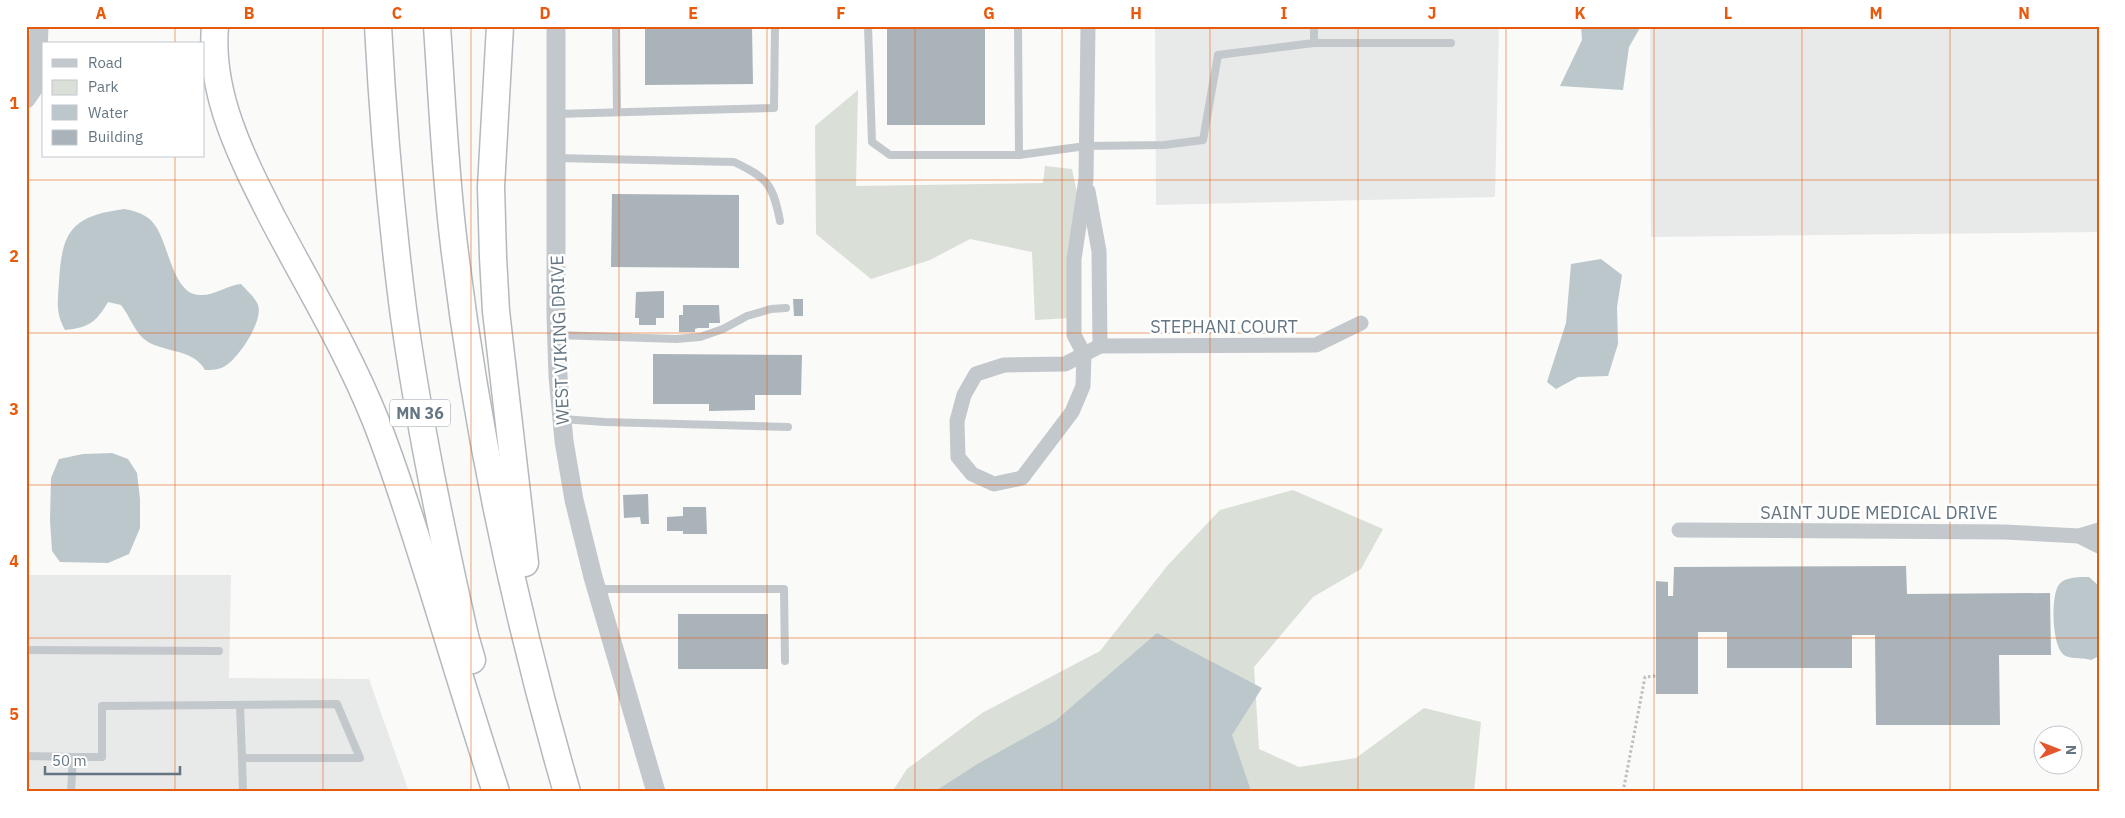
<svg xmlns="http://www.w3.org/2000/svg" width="2125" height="818" viewBox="0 0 2125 818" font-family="'IBM Plex Sans',sans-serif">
<rect width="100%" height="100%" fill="#fafaf8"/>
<g fill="#e8e9e9">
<path d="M1155,26H1499L1495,197L1156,205Z"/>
<path d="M1650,26H2099V232L1651,237Z"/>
<path d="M27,575H231L229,678L369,679L409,792H26Z"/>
</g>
<g fill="#dadfd7">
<path d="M858,90L856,186L1043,183L1045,166L1072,169L1077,193L1070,318L1035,320L1032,252L970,239L930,260L871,279L816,234L815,126Z"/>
<path d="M1293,490L1383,529L1361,569L1313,597L1254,667L1259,749L1299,767L1356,758L1424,708L1481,722L1474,792H892L907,769L982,713L1100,651L1168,565L1220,510Z"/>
</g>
<g fill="#bbc7cb">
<path d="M1581,26H1641L1629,47L1623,90L1560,86L1582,40Z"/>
<path d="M124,209C135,211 147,214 154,224C169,242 172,295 200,295C214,296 227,285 241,284C246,290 255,297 258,305C264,321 236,363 221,368C216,370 210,370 205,370C193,349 168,353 148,342C135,334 130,316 121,305L108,302C97,321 89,328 65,330C55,312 58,301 59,281C62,231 72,216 124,209Z"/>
<path d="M1601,259L1622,275L1617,307L1618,344L1608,376L1578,377L1556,389L1547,382L1566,323L1571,264Z"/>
<path d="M112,453L128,459L137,473L140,499V528L129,554L108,563L60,562L52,551L50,520L51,478L59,459L83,454Z"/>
<path d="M2079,577H2089L2099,586V656L2091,660C2082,657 2067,660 2062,653C2052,641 2051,599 2058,586C2062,579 2071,578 2079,577Z"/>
<path d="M1157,633L1262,688L1232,735L1251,791L1253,792H934L979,763L1055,721Z"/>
</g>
<g fill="#aab3b9">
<path d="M645,26H752L753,84L645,85Z"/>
<rect x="887" y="26" width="98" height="99"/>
<path d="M612,194L739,195V268L611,267Z"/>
<path d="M664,291V318H656V325H639V318H635L636,292Z"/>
<path d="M793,299H803V316H794Z"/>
<path d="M683,305H719L720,323H709V328H698L695,329V332H679V315H683Z"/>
<path d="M653,354L802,355L801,395H755V410L709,411V404H653Z"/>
<path d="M648,494L649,524H641L640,517L624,518L623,495Z"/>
<path d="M683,507H706L707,534H683V531H667V517L683,516Z"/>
<path d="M1906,566L1907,594L2050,593L2051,655H1999L2000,725H1876L1875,635H1852V668H1727V632H1698V694H1656V581L1668,582V596H1673L1674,567Z"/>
<rect x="678" y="614" width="90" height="55"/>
</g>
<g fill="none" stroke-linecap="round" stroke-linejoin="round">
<defs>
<g id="motorway">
<path d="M215,26C209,94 242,158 272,217C307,284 347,349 375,419C397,474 414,531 432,587C453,655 474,724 496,792"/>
<path d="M378,26C383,121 391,215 403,309C418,419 441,528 465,636L472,660"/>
<path d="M437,26C442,99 445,172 454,245C476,429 515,613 567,792"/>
<path d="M500,26L491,187L493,257L496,311L525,563"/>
</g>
</defs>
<use href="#motorway" stroke="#b4b9bd" stroke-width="29"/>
<path stroke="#bbbfc2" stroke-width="3" stroke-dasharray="2.5 2.5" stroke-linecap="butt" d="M1623,792L1645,677L1656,676"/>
<g stroke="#c3c8cc" stroke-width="8">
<path d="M616,26L617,112"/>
<path d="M868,26L872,142L890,155H1019"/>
<path d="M1018,26L1019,155L1086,146L1164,145L1203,140L1218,55L1314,43H1451"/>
<path d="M1314,26V43"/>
<path d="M557,114L774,108L775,26"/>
<path d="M556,158L734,162C768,178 773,185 780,221"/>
<path d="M556,335L676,339L700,337L723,329L747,316L771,309L786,308"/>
<path d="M562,419L605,422L788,427"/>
<path d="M596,589H784L785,661"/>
<path d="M26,650L219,651"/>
<path d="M240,705L242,758"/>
<path d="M26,756L73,757"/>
<path d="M71,792L73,757H102V706L337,704L360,758H242L243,792"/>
</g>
<g stroke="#c3c8cc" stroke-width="15">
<path d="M1088,26L1086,179L1074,259V335L1084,354L1083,386L1072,412L1022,478L994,484L972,474L958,457L957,421L964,395L976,374L1004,365L1065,364L1100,346L1316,345L1361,323"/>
<path d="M1088,191L1099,251L1100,346"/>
<path d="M1679,530L2005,532L2079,536L2099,530"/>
<path d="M2079,536L2099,546"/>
</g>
<g stroke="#c3c8cc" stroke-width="19">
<path d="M556,26V317L558,376L564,441L574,500L593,577L656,792"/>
<path d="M26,99L37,83L39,26"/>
</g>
<use href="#motorway" stroke="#fff" stroke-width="26"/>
</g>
<path fill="none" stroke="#e8590c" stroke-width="1" stroke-opacity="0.55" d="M175,26V44M323,26V792M471,26V792M619,26V792M767,26V792M915,26V792M1062,26V792M1210,26V792M1358,26V792M1506,26V792M1654,26V792M1802,26V792M1950,26V792M175,156V792M26,180H2099M26,333H2099M26,485H2099M26,638H2099"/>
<g text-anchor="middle" stroke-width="5" stroke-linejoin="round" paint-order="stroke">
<rect fill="#fff" stroke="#939fa8" stroke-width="1" x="390" y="399.5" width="60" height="27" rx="4"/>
<g font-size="16" font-weight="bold" fill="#657683">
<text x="420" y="419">MN 36</text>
</g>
<g font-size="18" fill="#657683" stroke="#fff">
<text x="1224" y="333">STEPHANI COURT</text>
<text transform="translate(560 340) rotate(-92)" y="6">WEST VIKING DRIVE</text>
<text x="1879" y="519">SAINT JUDE MEDICAL DRIVE</text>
</g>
</g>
<rect width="2125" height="818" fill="none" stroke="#ffffff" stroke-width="55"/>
<rect x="42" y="42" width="162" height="115" fill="#ffffff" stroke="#c1c8cd"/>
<rect x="52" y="59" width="25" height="8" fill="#c3c8cc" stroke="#c1c8cd"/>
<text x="88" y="68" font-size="15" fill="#657683">Road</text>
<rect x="52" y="80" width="25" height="15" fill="#dadfd7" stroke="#c1c8cd"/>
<text x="88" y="92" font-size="15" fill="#657683">Park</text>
<rect x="52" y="105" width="25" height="15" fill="#bbc7cb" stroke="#c1c8cd"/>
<text x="88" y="118" font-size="15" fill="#657683">Water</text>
<rect x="52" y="130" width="25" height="15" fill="#aab3b9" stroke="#c1c8cd"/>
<text x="88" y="142" font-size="15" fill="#657683">Building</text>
<g transform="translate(2058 750) rotate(90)"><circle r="24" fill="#ffffff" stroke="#c1c8cd"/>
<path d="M0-4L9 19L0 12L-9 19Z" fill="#e4572e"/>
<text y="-8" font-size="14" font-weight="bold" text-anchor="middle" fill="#657683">N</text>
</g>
<path d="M45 766v8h135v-8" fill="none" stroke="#657683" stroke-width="2.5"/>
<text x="52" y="766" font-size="15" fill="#657683" stroke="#ffffff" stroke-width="4" paint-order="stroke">50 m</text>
<rect x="28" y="28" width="2070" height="762" fill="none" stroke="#e8590c" stroke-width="2"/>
<g font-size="16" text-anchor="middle" font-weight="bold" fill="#e8590c">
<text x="101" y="19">A</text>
<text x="249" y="19">B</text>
<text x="397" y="19">C</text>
<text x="545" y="19">D</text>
<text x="693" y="19">E</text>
<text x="841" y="19">F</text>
<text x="989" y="19">G</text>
<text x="1136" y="19">H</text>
<text x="1284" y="19">I</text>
<text x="1432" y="19">J</text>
<text x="1580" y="19">K</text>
<text x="1728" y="19">L</text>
<text x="1876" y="19">M</text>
<text x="2024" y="19">N</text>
<text x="14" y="109">1</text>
<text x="14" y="262">2</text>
<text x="14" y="415">3</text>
<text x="14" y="567">4</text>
<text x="14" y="720">5</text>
</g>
</svg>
